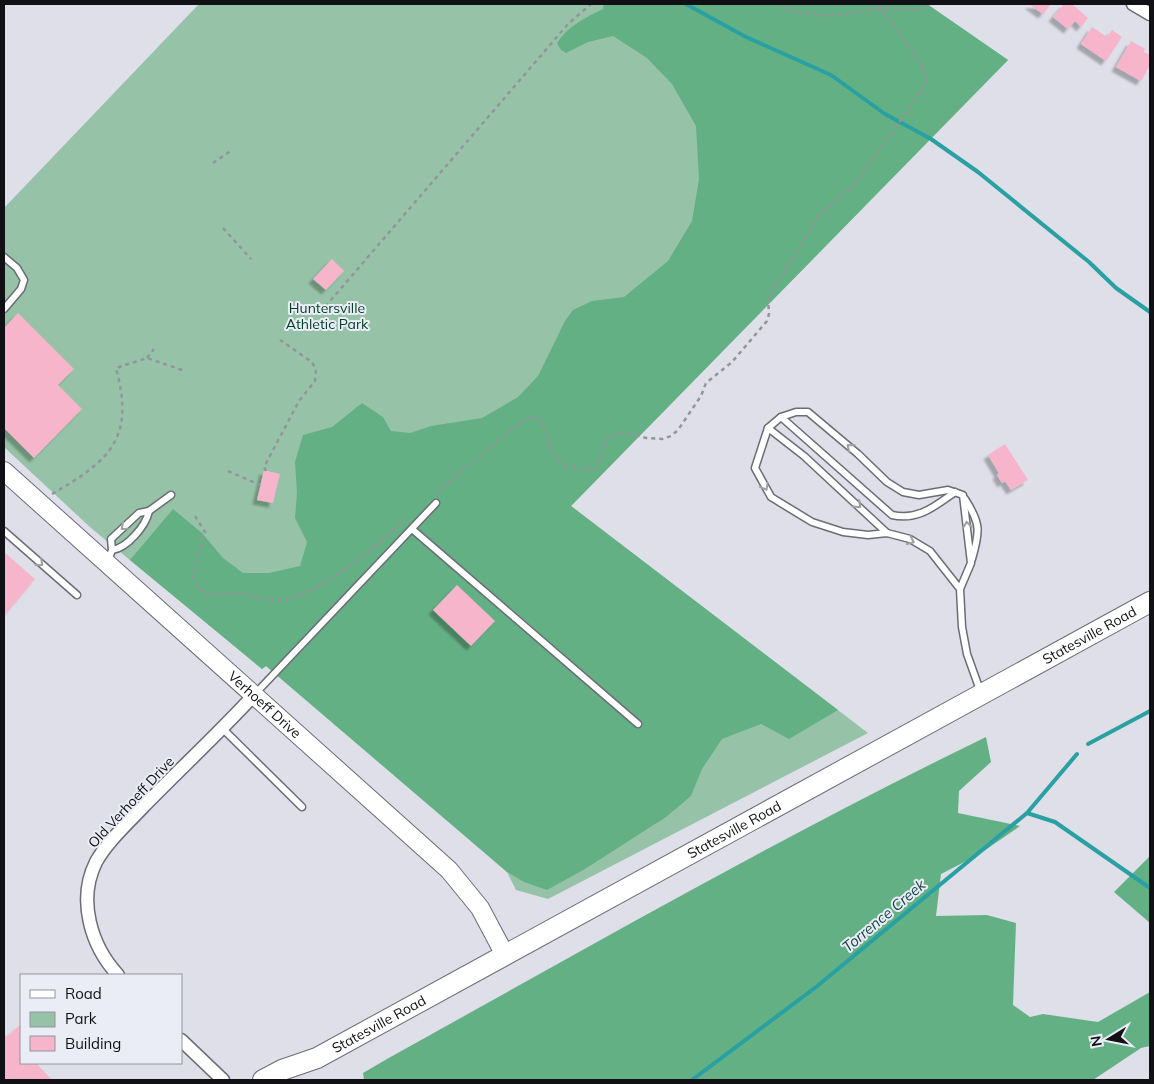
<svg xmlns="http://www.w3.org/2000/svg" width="1154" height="1084" viewBox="0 0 1154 1084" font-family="Mulish,sans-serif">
<defs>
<filter id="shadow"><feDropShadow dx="-4.5" dy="4.5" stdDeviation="1" flood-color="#0004"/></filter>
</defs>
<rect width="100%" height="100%" fill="#dedfe9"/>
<path fill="#96c3a7" d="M199,4H927L1008,60L571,506L868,733L548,899L516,890L507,872L266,666L262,669L91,528L4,447V208Z"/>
<g fill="#64b085">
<path d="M604,4H927L1008,60L571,506L838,710L789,739L761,724L722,739L702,769L691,796L666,817L585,869L547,890L524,882L507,872L266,666L262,669L130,560L173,509L202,533L223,558L243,573H269L300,566L307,542L295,518L297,493L295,462L303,435L332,427L362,403L383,417L391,431L410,433L431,426L482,418L518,397L538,376L565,321L573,310L592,301L624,297L668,261L692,221L699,179L696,126L672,84L647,58L613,36L588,42L566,53L561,50L557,43C569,25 585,18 603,9Z"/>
<path d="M986,737L991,762L959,791L958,813L1020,826L978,855L941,874L936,916L987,915L1016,923L1013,1005L1030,1017L1043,1014L1098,1022L1150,992V1046L1141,1048L1093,1080H364L363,1073L387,1059C585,949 782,836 986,737Z"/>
<path d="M1150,856V923L1114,892Z"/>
</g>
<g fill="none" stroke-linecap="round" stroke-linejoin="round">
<g stroke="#29a0a2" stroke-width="4">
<path d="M686,4L746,37L831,75L885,114L931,139L978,172L1089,262L1116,288L1150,312"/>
<path d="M1088,744L1150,711"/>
<path d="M1027,813L1055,822L1150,888"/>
<path d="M692,1080L816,987L1027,813L1077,754"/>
</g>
</g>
<g fill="#f6b5cb" filter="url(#shadow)">
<path d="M1029,4H1051L1043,14Z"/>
<path d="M1064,4H1072L1088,18L1081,27L1075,21L1068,29L1053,17Z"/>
<path d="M1092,27L1107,37L1112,30L1122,37L1106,61L1081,44Z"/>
<path d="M1131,41L1145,49L1144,52L1150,55V65L1141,81L1116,67Z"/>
<path d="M332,259L344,271L326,290L313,279Z"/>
<path d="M18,313L74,369L58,385L82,409L34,458L4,428V328Z"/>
<path d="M1005,444L1028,480L1011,490L1005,481L1002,483L997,475L999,473L988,455Z"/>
<path d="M264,470L280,474L273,503L257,500Z"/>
<path d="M4,552L35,579L4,616Z"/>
<path d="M457,585L495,621L471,646L433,610Z"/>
<path d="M21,1024V1063H36L52,1080H4V1033L7,1037Z"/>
</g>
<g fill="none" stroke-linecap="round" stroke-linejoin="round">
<defs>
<g id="lane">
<path d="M4,257L17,268L24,280L21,289L4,309"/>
<path d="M781,417L892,515C918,521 935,506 955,492"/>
<path d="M768,428L804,456L887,533"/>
<path d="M965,499C981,524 980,531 972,559"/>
<path d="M412,529L638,724"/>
<path d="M4,531L77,595"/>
<path d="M112,550C127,548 146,526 149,511"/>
<path d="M108,561L112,550L111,539L139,513L149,511L171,495"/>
<path d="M960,589L930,551L910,539L887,533L868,535L843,532L812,522L771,497L755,468L768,428L781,417L796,412H808L858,454L887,482L903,492L919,495L948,490L963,495L971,563L960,589L962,627L967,654L981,693"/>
<path d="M254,695L436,503"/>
<path d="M223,729L302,807"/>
</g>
<g id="street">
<path d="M1133,4L1150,14"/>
<path d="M118,975C91,946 77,900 96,862C107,842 127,824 143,807C179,770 218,734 253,696"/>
<path d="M181,1040L223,1080"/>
</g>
<g id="secondary">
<path id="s1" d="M4,471L449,870L480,908L505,955"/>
</g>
<g id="primary">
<path id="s2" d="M263,1080L282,1070L317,1058L1150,602"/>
</g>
</defs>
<use href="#lane" stroke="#6b6c75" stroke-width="9"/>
<use href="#street" stroke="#6b6c75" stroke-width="15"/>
<use href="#secondary" stroke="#6b6c75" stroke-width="20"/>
<use href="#primary" stroke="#6b6c75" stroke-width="22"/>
<g stroke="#93949c" stroke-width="2.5" stroke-dasharray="4 4" stroke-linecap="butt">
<path d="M776,4C804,19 829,16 859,12C866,11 875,8 882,8C904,8 910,15 931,4"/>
<path d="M213,163L232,150"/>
<path d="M223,228L251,259"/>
<path d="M302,307L320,309L325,307L568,24L591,4"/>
<path d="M147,358L154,349"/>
<path d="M228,471L260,485"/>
<path d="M266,471L264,467L299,401L315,381L316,370L312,362L280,340"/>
<path d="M436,493L512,429L529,417H537C555,432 539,455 569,466C579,469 585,471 596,469L607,439L612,435L625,432L646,438L662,439L671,436L678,430L701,396L706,383L732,362L767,321L769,314L768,298L818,217L854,185L921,92L926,79L922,65L878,4"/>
<path d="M52,494C111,460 135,438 116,368L147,358L185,371"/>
<path d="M195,516L205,532L193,574L197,588C211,600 222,592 237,593C252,594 267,602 282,600C319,596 377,545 405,520"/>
</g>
<use href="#lane" stroke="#fff" stroke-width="6"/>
<use href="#street" stroke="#fff" stroke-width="12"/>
<use href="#secondary" stroke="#fff" stroke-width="18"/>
<use href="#primary" stroke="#fff" stroke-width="20"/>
</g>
<defs><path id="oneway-chevron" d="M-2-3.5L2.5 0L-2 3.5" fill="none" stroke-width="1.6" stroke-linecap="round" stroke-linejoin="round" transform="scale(1.25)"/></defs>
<g stroke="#a0a0a1">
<use href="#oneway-chevron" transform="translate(850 447) rotate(-140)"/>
<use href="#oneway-chevron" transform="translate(765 487) rotate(61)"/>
<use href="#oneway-chevron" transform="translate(858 505) rotate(43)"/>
<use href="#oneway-chevron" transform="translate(967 525) rotate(-96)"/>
<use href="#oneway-chevron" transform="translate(124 527) rotate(139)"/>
<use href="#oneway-chevron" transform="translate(911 541) rotate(25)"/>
<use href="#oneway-chevron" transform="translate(40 563) rotate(41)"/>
</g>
<g text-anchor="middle" stroke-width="4" stroke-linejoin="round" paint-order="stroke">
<g font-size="14" fill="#004025" stroke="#ebedf6">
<text x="327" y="313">Huntersville<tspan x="327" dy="16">Athletic Park</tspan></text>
</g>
<g font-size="14" fill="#111115" stroke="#ebedf6">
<text dy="5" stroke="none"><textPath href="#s2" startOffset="939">Statesville Road</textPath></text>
<text dy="5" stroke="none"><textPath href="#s1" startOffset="350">Verhoeff Drive</textPath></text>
<text transform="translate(131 802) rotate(-47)" y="5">Old Verhoeff Drive</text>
<text dy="5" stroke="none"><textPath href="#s2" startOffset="534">Statesville Road</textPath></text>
<text dy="5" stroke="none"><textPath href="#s2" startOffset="129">Statesville Road</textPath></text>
</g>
<g font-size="15" font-style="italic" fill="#154748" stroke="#ebedf6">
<text transform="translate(884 916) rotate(-40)" y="5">Torrence Creek</text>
</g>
</g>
<rect width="1154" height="1084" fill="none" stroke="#111115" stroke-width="10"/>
<rect x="20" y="974" width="162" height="90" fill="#ebedf6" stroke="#94959c"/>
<rect x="30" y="990" width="25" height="8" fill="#ffffff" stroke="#94959c"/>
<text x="65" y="999" font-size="15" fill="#111115">Road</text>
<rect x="30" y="1012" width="25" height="15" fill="#96c3a7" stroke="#94959c"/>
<text x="65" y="1024" font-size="15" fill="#111115">Park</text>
<rect x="30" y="1036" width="25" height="15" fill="#f6b5cb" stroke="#94959c"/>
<text x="65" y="1049" font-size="15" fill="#111115">Building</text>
<g transform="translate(1109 1039) rotate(260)" stroke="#ebedf6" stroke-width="4" paint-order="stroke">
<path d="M0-4L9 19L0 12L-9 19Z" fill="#111115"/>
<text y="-8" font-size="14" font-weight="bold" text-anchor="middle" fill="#111115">N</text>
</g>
</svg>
